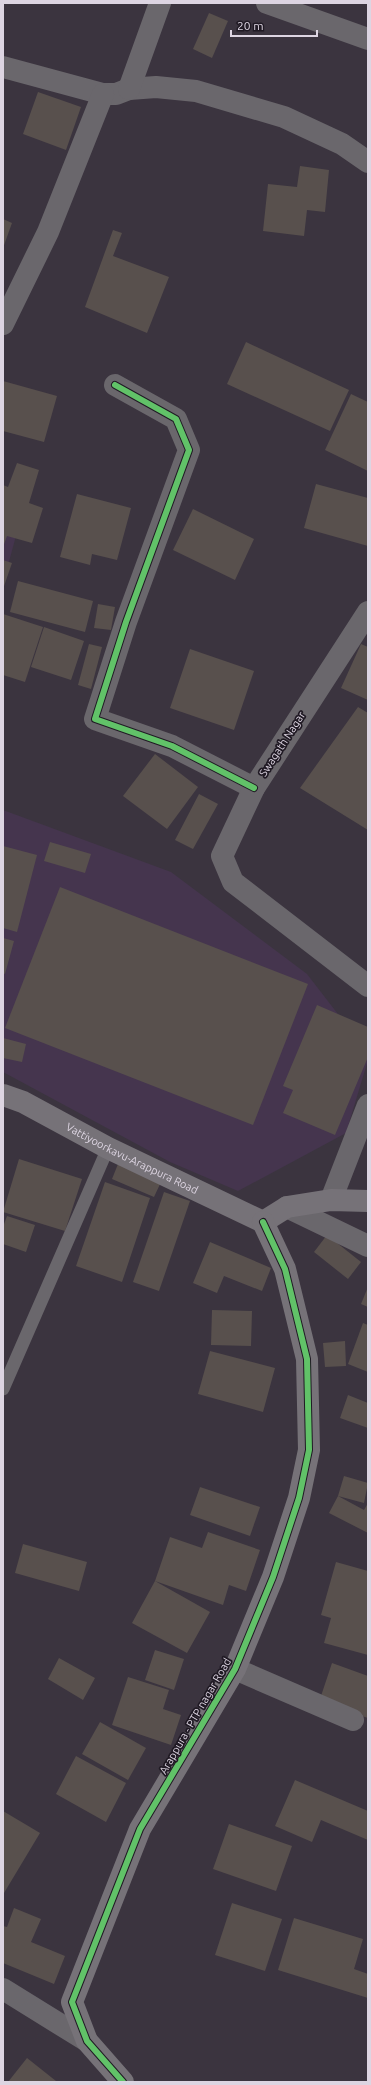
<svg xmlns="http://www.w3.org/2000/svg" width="371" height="2085" viewBox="0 0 371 2085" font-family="Ubuntu,sans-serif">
<rect width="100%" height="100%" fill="#3b343f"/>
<g fill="#45354e">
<path d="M3,528L17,532L3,584Z"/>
<path d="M3,810L171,872L307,974L368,1053V1060L346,1133L238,1191L170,1162L3,1072Z"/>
</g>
<g fill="#58504d">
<path d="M209,13L228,21L212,58L193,49Z"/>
<path d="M38,92L81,107L66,150L23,134Z"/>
<path d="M300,166L329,170L325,212L307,210L304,236L263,231L268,184L297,187Z"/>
<path d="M3,219L12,223L3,248Z"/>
<path d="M113,230L122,233L113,256L169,277L147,333L85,307Z"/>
<path d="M246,342L349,390L330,431L227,384Z"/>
<path d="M3,381L57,396L44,442L3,431Z"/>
<path d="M351,394L368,402V471L325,450Z"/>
<path d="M17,463L39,470L29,503L43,508L32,543L7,536L3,547V485L8,487Z"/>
<path d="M316,484L368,498V546L304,528Z"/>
<path d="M77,494L131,508L117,560L92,554L90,565L60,557Z"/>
<path d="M193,509L254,539L235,580L173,550Z"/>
<path d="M3,560L12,563L3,589Z"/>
<path d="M18,581L93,601L85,632L10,612Z"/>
<path d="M98,604L115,607L111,630L94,628Z"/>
<path d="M3,614L43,627L25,682L3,675Z"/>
<path d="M44,627L84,641L71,680L31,667Z"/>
<path d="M89,644L102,647L91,689L78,685Z"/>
<path d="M361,644L368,647V700L341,688Z"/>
<path d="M190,649L254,671L234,730L170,708Z"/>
<path d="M358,707L368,713V830L300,788Z"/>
<path d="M155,754L198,787L167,829L123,796Z"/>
<path d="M199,794L218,804L193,849L175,840Z"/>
<path d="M50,842L91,854L85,873L44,861Z"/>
<path d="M3,846L37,855L17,932L3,928Z"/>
<path d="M60,887L308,984L253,1125L5,1028Z"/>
<path d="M3,938L14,941L5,974L3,973Z"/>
<path d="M317,1005L368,1027V1057L335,1135L283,1113L293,1090L283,1086Z"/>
<path d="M3,1038L26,1044L22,1062L3,1058Z"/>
<path d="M19,1159L82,1179L65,1231L3,1212Z"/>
<path d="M118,1164L161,1182L154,1197L112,1179Z"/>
<path d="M105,1182L150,1198L122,1282L76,1266Z"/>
<path d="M164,1192L190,1201L159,1291L133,1282Z"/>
<path d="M7,1216L35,1225L26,1252L3,1244V1227Z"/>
<path d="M327,1235L361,1262L348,1279L314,1252Z"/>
<path d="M210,1242L271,1268L262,1291L224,1276L217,1293L193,1283Z"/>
<path d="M368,1287V1307L361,1304Z"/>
<path d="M212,1310L252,1311L251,1346L211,1345Z"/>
<path d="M363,1323L368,1325V1372L348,1364Z"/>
<path d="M345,1341L346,1366L325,1367L323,1343Z"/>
<path d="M210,1351L275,1368L263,1412L198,1394Z"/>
<path d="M348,1395L368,1403V1428L340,1418Z"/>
<path d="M344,1476L368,1483L364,1503L338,1496L364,1510L368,1503V1533L329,1513L338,1496Z"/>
<path d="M200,1487L260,1507L250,1536L190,1515Z"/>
<path d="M208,1532L260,1550L246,1591L229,1585L223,1605L155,1581L210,1612L187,1653L132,1623L155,1581L170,1537L202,1548Z"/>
<path d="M23,1544L87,1562L79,1591L15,1573Z"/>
<path d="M336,1562L368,1571V1655L324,1643L331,1618L321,1615Z"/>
<path d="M155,1650L184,1659L174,1690L145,1680Z"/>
<path d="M59,1658L95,1678L83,1700L48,1679Z"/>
<path d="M332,1663L368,1676V1718L319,1702Z"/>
<path d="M128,1677L169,1690L163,1709L181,1715L171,1745L112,1725Z"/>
<path d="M100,1722L146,1748L128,1780L82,1754Z"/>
<path d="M76,1756L126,1783L106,1822L56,1794Z"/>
<path d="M295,1780L368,1811V1840L321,1820L312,1842L275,1826Z"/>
<path d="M3,1811L40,1833L4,1893H3Z"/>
<path d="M229,1824L292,1846L276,1891L213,1869Z"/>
<path d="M232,1903L282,1919L265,1971L215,1955Z"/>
<path d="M14,1908L41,1919L31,1942L65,1956L54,1984L3,1963V1926L7,1927Z"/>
<path d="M294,1918L363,1939L354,1969L368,1974V1998L278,1970Z"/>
<path d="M27,2058L56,2081L55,2082H8Z"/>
</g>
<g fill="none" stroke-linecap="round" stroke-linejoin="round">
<path stroke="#6a676c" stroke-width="13" d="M3,1389L108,1148"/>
<g stroke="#6a676c" stroke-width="22">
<path d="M267,3L368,39"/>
<path d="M3,67L103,94H116L129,89L156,87L196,91L284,117L342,144L368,162"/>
<path d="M129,89L160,3"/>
<path d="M3,324L48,232L103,94"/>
<path d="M115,385L176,419L189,450L126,622L95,719L172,746L254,788"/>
<path d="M368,612L254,788L222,856L233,882L368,986"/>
<path d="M331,1200L368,1105"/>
<path d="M287,1207L368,1246"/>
<path d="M235,1669L353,1720"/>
<path d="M3,1989L87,2041"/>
</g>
<g stroke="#767278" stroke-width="22">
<path id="s1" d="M3,1095L23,1102L108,1148L263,1222"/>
<path d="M263,1222L287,1207L331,1200L368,1201"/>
<path d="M123,2082L87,2041L72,2002L140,1829L235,1669L273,1577L299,1498L309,1450L307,1359L285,1269L263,1222"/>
</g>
<defs>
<g id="cycleway">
<path d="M115,385L176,419L189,450L126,622L95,719L172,746L254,788"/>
<path d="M123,2082L87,2041L72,2002L140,1829L235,1669L273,1577L299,1498L309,1450L307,1359L285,1269L263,1222"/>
</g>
</defs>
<use href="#cycleway" stroke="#201a24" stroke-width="8"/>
<use href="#cycleway" stroke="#61c268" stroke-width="6"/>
</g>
<g text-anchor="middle" stroke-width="3.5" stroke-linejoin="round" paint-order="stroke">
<g font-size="11" fill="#ddd5e2" stroke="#201a24">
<text transform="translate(282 744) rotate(-57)" y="4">Swagath Nagar</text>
<text dy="4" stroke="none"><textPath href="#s1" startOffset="144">Vattiyoorkavu-Arappura Road</textPath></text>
<text transform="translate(195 1716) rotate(-60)" y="4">Arappura - PTP nagar Road</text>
</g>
</g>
<rect width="371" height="2085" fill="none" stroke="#ddd5e2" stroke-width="8"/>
<path d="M231 30v6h86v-6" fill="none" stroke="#ddd5e2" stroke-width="2"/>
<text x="237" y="30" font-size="12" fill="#ddd5e2" stroke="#201a24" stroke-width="3" paint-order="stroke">20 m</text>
</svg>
